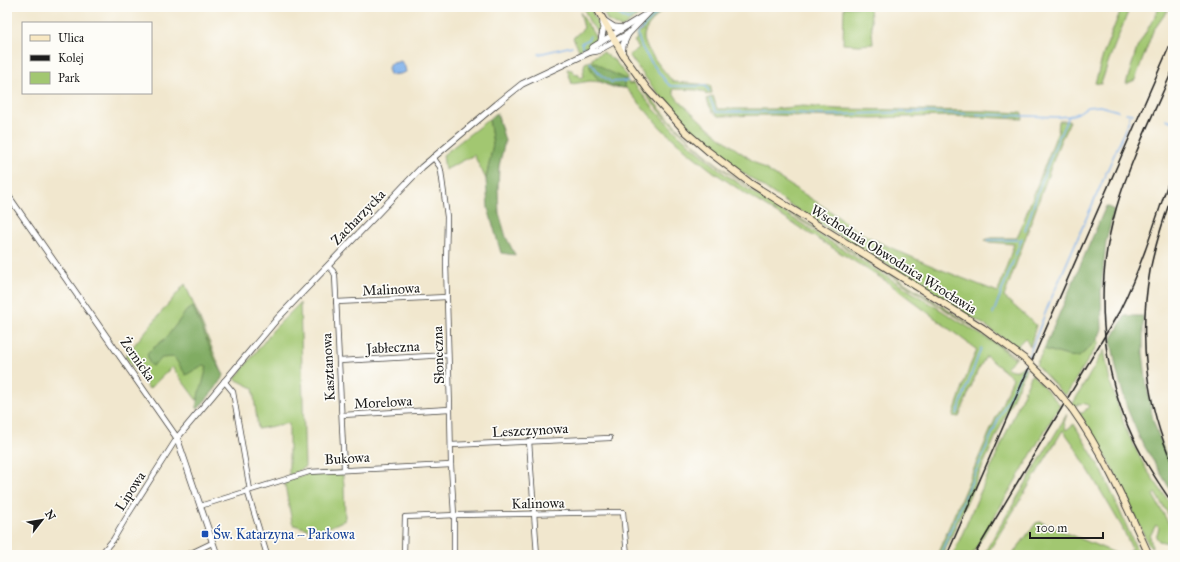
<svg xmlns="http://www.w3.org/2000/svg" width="1180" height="562" viewBox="0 0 1180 562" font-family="'IM FELL Great Primer',serif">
<rect width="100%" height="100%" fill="#fdfcf7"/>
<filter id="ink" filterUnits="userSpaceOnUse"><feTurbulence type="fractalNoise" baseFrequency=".025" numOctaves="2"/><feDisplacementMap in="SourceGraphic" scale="8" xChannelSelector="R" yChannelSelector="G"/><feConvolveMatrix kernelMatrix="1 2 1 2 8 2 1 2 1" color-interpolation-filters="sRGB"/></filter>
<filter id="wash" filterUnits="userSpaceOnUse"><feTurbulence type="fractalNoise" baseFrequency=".012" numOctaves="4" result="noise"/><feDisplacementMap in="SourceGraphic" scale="16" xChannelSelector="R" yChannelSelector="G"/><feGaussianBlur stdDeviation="0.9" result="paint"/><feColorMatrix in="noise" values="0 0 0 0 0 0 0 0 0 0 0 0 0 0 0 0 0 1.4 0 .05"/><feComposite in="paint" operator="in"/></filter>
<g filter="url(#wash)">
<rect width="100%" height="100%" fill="#f1e7ce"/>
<g fill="#a2c771" stroke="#5f7246">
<path d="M583,7H590L598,25L600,35L590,23Z"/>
<path d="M601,7H616L629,15L642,7H650L623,27H619L607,20Z"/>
<path d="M659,7H667C660,11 656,17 651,23C648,26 644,32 644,37C643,47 666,73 673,82L710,85L712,93L706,95L704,92L697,90L673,89C673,97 682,103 687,108C728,149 779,177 827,209C838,216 848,226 859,232C903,255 951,274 998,292L1014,244L989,242L985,240L991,238H1017L1058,131L1059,121H1070L1060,142L1004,297L1036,325L1030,347L1025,338L1018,345L1020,348L1019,350L986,326L790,205L739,170L705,142L673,110L651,85L629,55L639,48L634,41L637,39L636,35L638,31L640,32L643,31L640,27Z"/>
<path d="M844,7H870L873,44L859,45L843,44Z"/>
<path d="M1122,7H1130L1109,60L1101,84L1095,83L1104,52Z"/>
<path d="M1160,7H1170L1153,31L1135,80L1126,84L1137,48Z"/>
<path d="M580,12L598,41L587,48L586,46L581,48L580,52L573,38L584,28Z"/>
<path d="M603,52L615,61L628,77L626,78L629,84L633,83L654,109L679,135L726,175L778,209L997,345L1015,359L1006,367C1012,371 1018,372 1023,366L1026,369L943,555H937L1013,378L986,356L977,372L959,417L953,416L970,366L977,350L886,281L752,198L715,173L688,152L661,128L626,88L613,87L601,82L590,81L572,84L567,69L572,70L576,75L578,74L580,78L584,76L583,72L584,71V66L585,63L593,60L592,58Z"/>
<path d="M622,60C646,94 672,125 704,153C737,182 776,204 814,227C872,263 930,298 987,335L1017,358L973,327L768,200L721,168L704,154L672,124L654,105L622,64Z"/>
<path d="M713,96L717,109H774L803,106L838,109L981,111L1022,113L1023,119L951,116L872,118L773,115L719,116C712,113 709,106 707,99Z"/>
<path d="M489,119L493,144L486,179L474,155L445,170L443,155Z"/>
<path d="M185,284L222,372L198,402L172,367L149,389L125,356Z"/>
<path d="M300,303L305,467L289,476V423L258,429L253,388L235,379L273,330Z"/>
<path d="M1098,339L1099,343L1065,396L1036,365L1044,349L1068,356L1079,357Z"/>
<path d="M1104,350L1110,382L1126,430L1146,469L1173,507V522L1155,493L1153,495L1173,531V539L1168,543L1159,541L1156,537L1159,528L1156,525L1150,536L1152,548L1148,544C1128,499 1107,454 1079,413H1083L1089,406C1084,402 1079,403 1074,407L1072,405Z"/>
<path d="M1032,374L1060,405L972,555H953Z"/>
<path d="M1067,414L1064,423L1066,430L1074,424L1102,471L1137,550V555L1126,554L1132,549L1122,527L1073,444L1063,430L989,551L995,555H983Z"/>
<path d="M342,471L344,484L345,520L318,532L294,525L292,522L284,480L312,473Z"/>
<path d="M1040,522L1120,555H1012L1036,523Z"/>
</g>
<g fill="#81ac63" stroke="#4e6440">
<path d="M595,62L606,70L625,79L624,85L626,88C606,86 598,85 589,65Z"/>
<path d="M497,113L505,141L499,166L498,190L499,213L506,237L515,255L501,253L488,208L486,179L493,144L489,119Z"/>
<path d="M1106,206L1114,210L1106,242L1101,289L1102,329L1098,339L1079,357L1068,356L1044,349Z"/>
<path d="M193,307L215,360L224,375L215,389L198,409L196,408L199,392L202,386L207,366L203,365L186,375L174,357L162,358L152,366L149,363L147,353L166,338L187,310Z"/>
<path d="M1125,316H1143V353L1147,388L1153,420L1164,450L1173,471V494L1140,439L1127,408L1117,372L1111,340Z"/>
</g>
<path fill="#7fb1eb" stroke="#4e6684" d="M401,61L405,67L406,72L400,74L390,75L388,68L390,64Z"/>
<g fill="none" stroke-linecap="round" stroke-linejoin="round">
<g stroke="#7fb1eb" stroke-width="1.5">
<path d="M607,7L628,20L646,7"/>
<path d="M661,9L638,33C638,49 658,70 667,83L671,86H706L709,91"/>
<path d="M583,48L581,43L588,40L590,36"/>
<path d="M539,54L572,46"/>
<path d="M590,62L601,75L611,82L628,81"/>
<path d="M710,99L716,112H782L826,115L910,112L1058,117L1069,116L1078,113L1087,107L1100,106L1118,111"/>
<path d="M1126,113L1133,114"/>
<path d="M1166,119L1173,122"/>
<path d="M1025,231C1038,192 1050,153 1069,116"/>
<path d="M988,240H1021"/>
<path d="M993,314L1022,238"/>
<path d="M1027,360L1048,306L1121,139L1129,120V116"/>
<path d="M957,414L981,348"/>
<path d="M940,555L998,420L1026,363"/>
</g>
</g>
</g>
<g filter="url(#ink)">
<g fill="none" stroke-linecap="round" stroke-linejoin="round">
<defs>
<g id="minor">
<path d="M433,157L440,167L441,171L447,217L446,262L450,409L451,465L454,515V555"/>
<path d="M328,266L333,271L335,275L344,469"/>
<path d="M336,302L447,297"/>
<path d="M339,361L448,355"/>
<path d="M224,381L233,392L250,490"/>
<path d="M342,415L450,409"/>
<path d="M529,441L537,555"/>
<path d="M451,445L610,438"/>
<path d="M247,490L267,555"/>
<path d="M200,506L309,472L451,465"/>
<path d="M100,555L113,540L126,518L177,438"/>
<path d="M187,555L212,543"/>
<path d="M404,555L405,517L457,515L623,512L627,555"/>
</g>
<g id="tertiary">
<path d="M603,20L614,27L622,28"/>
<path d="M601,41L603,31V20"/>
<path d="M590,52L593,47L643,16"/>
<path d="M622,53L623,45L628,34"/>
<path d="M7,194L177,438L217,555"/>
<path d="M177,438L277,319L422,167L497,104L522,84L590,52L597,51L628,34L654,7"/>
</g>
<g id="secondary">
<path d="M596,7L623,55L648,90L686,132L708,151L750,183L983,328L1026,360"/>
<path d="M1072,409C1104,454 1126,505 1149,555"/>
</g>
</defs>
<use href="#minor" stroke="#3c3a37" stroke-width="6"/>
<use href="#tertiary" stroke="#3c3a37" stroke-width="7"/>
<use href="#secondary" stroke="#3c3a37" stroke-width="8"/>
<use href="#minor" stroke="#fff" stroke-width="4.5"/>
<use href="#tertiary" stroke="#fff" stroke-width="5.5"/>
<use href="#secondary" stroke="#f8e8c3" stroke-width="6"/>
<g stroke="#1c1c1c" stroke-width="1.5">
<path d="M1173,69C1153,115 1130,161 1116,209C1094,285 1100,369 1134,440C1145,463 1159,484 1173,504"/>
<path d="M1173,192C1164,218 1155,244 1150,271C1138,337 1146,405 1173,465"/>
<path d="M947,555L1173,38"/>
<path d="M974,555L1119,312C1142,266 1157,216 1173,168"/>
</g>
<defs>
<path id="secondary-bridge" d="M1026,360L1053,386L1072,409"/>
</defs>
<use href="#secondary-bridge" stroke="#3c3a37" stroke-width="8" stroke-linecap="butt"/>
<use href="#secondary-bridge" stroke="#f8e8c3" stroke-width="6"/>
</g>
</g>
<rect fill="#1a4fb4" stroke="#fdfcf7" stroke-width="1.5" x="201" y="530" width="8" height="8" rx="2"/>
<g text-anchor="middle" stroke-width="3.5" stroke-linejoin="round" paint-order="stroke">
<g font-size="14" fill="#1c1c1c" stroke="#fdfcf7">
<text transform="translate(358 217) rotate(-46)" y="5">Zacharzycka</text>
<text transform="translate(894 259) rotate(32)" y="5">Wschodnia Obwodnica Wrocławia</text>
<text transform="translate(391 289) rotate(-3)" y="5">Malinowa</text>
<text transform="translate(393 347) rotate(-3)" y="5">Jabłeczna</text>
<text transform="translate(438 355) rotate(-92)" y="5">Słoneczna</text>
<text transform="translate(138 359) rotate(55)" y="5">Żernicka</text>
<text transform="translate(328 367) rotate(-93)" y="5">Kasztanowa</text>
<text transform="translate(383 402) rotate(-3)" y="5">Morelowa</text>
<text transform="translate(530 430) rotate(-3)" y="5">Leszczynowa</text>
<text transform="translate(347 458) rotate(-3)" y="5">Bukowa</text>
<text transform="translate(130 491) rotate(-57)" y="5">Lipowa</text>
<text transform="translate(538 503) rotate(-1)" y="5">Kalinowa</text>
</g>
<g font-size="14" fill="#164399" stroke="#fdfcf7" text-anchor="start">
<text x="213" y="539">Św. Katarzyna – Parkowa</text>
</g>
</g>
<rect width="1180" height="562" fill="none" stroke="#fdfcf7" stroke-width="24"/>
<rect x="22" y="22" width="130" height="72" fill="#fdfcf7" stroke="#a3a29f"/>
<rect x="30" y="35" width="20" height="6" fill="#f8e8c3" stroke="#a3a29f"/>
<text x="58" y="42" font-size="12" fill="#1c1c1c">Ulica</text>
<rect x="30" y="55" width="20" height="6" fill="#1c1c1c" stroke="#a3a29f"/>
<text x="58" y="62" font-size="12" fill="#1c1c1c">Kolej</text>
<rect x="30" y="72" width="20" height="12" fill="#a2c771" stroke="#a3a29f"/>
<text x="58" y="82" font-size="12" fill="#1c1c1c">Park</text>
<g transform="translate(42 520) rotate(59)" stroke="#fdfcf7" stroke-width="3" paint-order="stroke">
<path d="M0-3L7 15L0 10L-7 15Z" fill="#1c1c1c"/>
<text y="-6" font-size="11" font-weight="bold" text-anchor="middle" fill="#1c1c1c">N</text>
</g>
<path d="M1030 532v6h73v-6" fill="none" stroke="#1c1c1c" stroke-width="2"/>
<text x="1036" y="532" font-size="12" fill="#1c1c1c" stroke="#fdfcf7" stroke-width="3" paint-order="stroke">100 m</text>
</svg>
